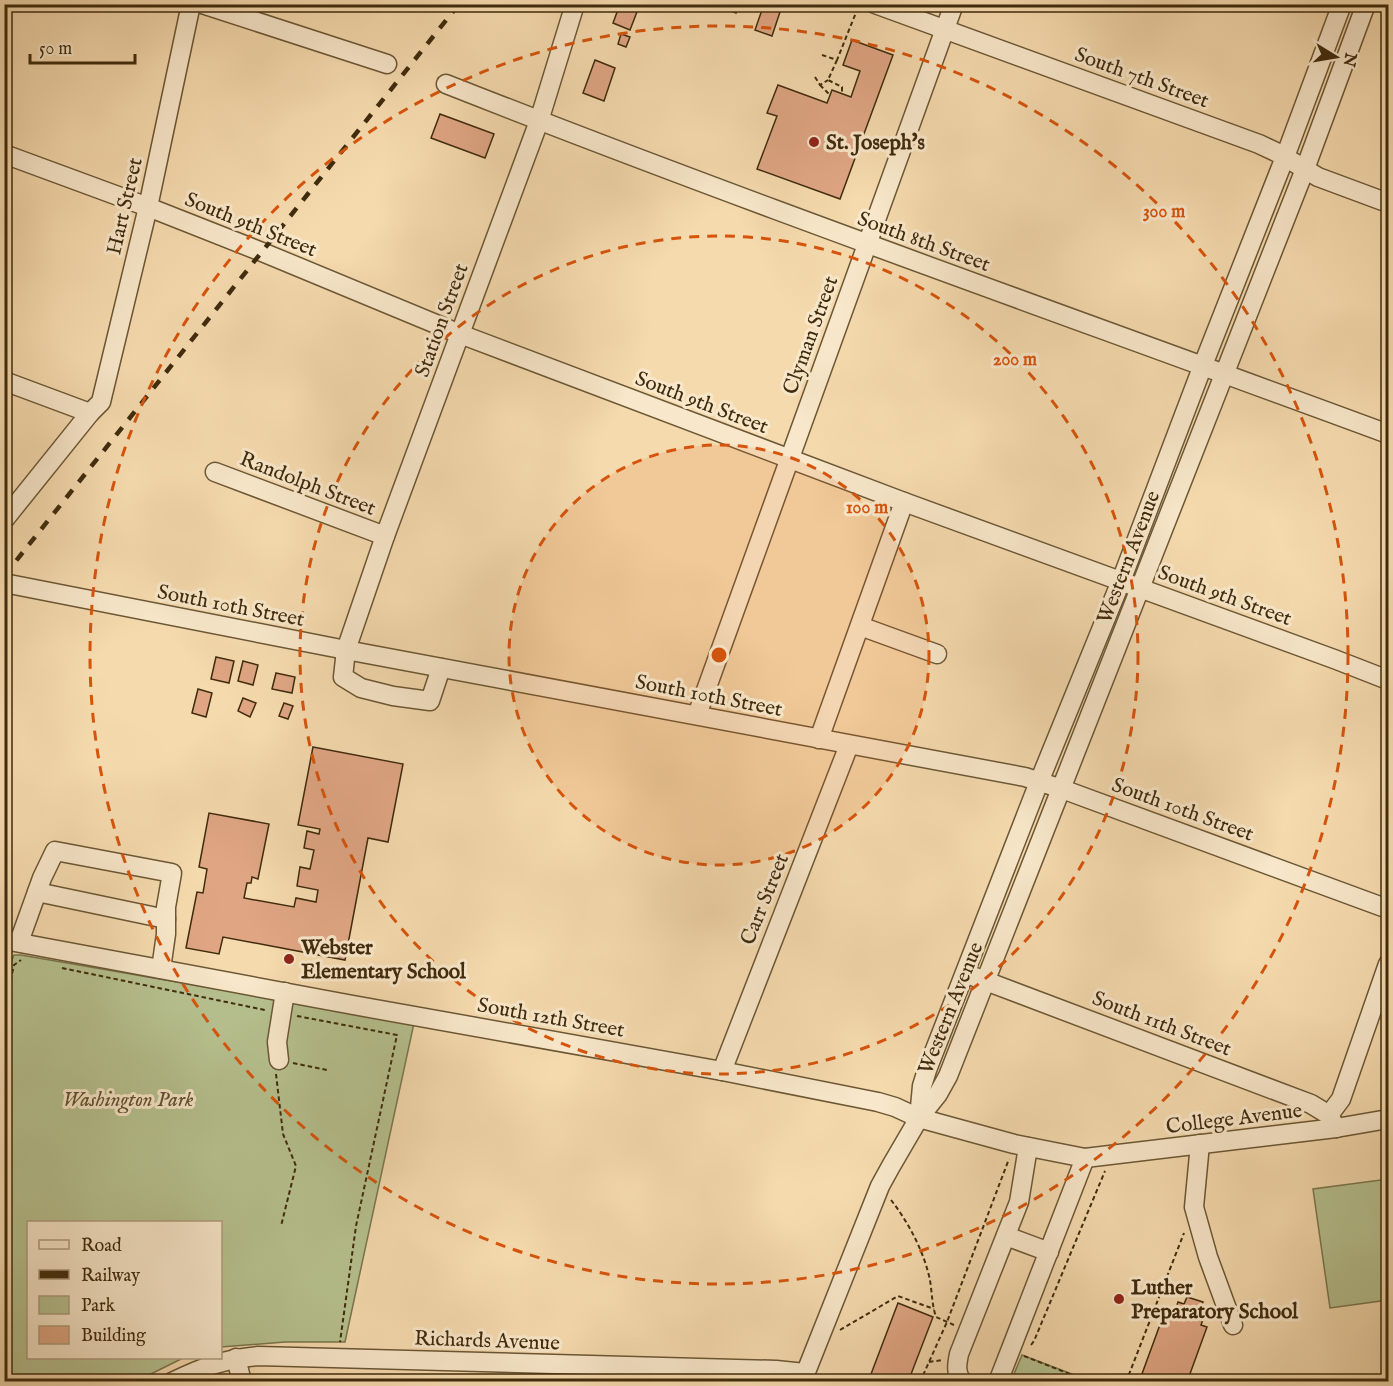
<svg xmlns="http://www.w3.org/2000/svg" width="1393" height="1386" viewBox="0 0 1393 1386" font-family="'IM FELL English',serif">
<rect width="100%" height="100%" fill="#f5daae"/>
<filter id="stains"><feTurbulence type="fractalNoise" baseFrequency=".00333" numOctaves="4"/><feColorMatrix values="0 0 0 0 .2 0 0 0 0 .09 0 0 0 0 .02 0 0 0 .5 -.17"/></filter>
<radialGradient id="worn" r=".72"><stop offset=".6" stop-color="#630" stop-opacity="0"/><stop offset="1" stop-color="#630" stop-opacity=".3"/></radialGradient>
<g fill="#b6c18f" stroke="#7a764e" stroke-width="1.5">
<path d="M14,955H21L414,1023L345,1342H285L221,1347L220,1222H28V1358H183L137,1381H5L4,992L12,960Z"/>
<path d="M1388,1179V1300L1330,1308L1313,1189Z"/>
<path d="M1022,1355L1090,1381H1011Z"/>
</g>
<g fill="#e0a684" stroke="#3f2b0d" stroke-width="1.5">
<path d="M620,4H640L630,30L613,23Z"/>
<path d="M713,4H738L736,13Z"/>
<path d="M764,4L782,6L772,36L755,30Z"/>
<path d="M621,34L630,37L626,47L618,44Z"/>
<path d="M852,40L893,55L840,199L757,169L777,116L767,113L778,85L827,103L832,90L851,97L860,71L843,65Z"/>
<path d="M595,60L615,68L604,101L583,93Z"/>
<path d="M440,114L494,134L485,158L431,138Z"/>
<path d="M216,657L234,661L229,683L211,679Z"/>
<path d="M243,661L258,665L253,685L238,681Z"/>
<path d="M276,673L295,677L292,693L272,689Z"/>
<path d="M198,689L212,693L206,717L192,713Z"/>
<path d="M243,698L256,703L250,717L238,711Z"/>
<path d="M284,703L293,706L288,719L279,716Z"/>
<path d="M313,747L403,764L388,842L368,838L345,960L223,937L219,954L186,948L197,892L203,893L207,869L199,867L209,813L269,824L258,879L252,877L251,883H247L244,898L294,907L296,898L316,902L318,890L297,886L300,867L310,869L314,850L304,848L307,831L319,834L320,829L298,825Z"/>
<path d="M1187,1297L1203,1302L1200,1309L1206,1311L1201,1325L1207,1327L1187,1382H1139L1165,1311L1174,1314L1178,1302L1184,1304Z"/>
<path d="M898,1303L933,1317L908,1382H868Z"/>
</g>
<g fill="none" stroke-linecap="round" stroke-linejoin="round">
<defs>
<g id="minor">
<path d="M202,4L387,64"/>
<path d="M875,4L1259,144L1278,153L1318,177L1388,203"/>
<path d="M1388,4V5"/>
<path d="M446,84C758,207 1074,318 1388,434"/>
<path d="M4,154L148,207L262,252L460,334L904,502L1334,659L1388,680"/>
<path d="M4,381L90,413"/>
<path d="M215,472L385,536"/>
<path d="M4,520L90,413L101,402L148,207L191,4"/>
<path d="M4,583L346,650L1025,777L1062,789L1388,909"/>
<path d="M860,626L937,654"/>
<path d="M441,668L430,701L393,696L361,688L343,677L346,650L385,536L539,121L575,4"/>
<path d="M697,715L954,4"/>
<path d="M819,739L904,502"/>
<path d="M37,892L166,919"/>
<path d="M4,940L353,1005L722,1071L878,1102L895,1107L919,1118L1014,1144L1085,1158L1336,1128L1388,1119"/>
<path d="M19,942L42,878L55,851L172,873L166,907V934L161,969"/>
<path d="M975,977L1311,1104L1329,1115L1336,1128"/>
<path d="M279,1060L277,1042L285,992"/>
<path d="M722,1071L849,745"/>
<path d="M1329,1115L1341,1099L1388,964"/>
<path d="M919,1118L922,1086L927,1070L1039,782L1121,581L1203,365L1285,157L1342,4"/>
<path d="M1200,1144L1194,1207L1208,1257L1233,1325"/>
<path d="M1006,1236L1049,1252"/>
<path d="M236,1358L242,1382"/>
<path d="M172,1382C203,1367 224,1359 258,1356L776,1370L805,1373"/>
<path d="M802,1382L880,1186L891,1166L919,1118L938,1094L948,1076L1305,169L1366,4"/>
<path d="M963,1382C955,1374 957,1364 959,1354L1019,1202L1028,1147"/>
<path d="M998,1382L1085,1158"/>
</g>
</defs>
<use href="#minor" stroke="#6c5735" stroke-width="21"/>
<g stroke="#3f2b0d" stroke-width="2" stroke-dasharray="4.5 3" stroke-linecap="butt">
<path d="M822,55L837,60L859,5"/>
<path d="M837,60L828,80L842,87V94"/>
<path d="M815,77L820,85L828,80"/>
<path d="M820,85L830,95"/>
<path d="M62,968L265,1010"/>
<path d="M4,1010L14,965L21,960"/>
<path d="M297,1016L397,1035L356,1226L340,1342"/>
<path d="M293,1063L327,1070"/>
<path d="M276,1074L283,1134L296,1166L281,1226"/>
<path d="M891,1200C909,1223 924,1252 930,1280C932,1293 932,1305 936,1317L954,1325"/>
<path d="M840,1330L898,1296L934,1309"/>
<path d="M1031,1345L1034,1341L1105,1171"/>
<path d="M1024,1356L1090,1382"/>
<path d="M929,1362L943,1360"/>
<path d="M819,1378L828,1382"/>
<path d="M920,1382L947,1322L1009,1159"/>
<path d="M1126,1382L1184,1233"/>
</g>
<use href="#minor" stroke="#f8e7ca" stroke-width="18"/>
<path stroke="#3f2b0d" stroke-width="4.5" stroke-dasharray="10 10" stroke-linecap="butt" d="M4,576L459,4"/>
</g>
<circle cx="719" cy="655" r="210" fill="#d7540c" fill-opacity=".12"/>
<g fill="none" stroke="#d7540c" stroke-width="3" stroke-dasharray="10 8">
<circle cx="719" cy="655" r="210"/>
<circle cx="719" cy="655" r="419"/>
<circle cx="719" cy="655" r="629"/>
</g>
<g fill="#8f2418" stroke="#f8e7ca" stroke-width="2">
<circle cx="814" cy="142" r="6"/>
<circle cx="289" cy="959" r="6"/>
<circle cx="1119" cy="1299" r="6"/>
</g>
<g text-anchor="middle" stroke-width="6" stroke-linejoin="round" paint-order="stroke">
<g font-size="21" fill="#3f2b0d" stroke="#f8e7ca">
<text transform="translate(1142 77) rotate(20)" y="7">South 7th Street</text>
<text transform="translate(124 206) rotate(-77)" y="7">Hart Street</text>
<text transform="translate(251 224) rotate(22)" y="7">South 9th Street</text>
<text transform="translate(924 241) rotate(20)" y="7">South 8th Street</text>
<text transform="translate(441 320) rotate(-70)" y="7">Station Street</text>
<text transform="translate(810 335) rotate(-70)" y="7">Clyman Street</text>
<text transform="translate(702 402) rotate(21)" y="7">South 9th Street</text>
<text transform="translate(308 483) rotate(21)" y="7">Randolph Street</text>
<text transform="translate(1128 557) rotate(-69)" y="7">Western Avenue</text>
<text transform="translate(1225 595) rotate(20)" y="7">South 9th Street</text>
<text transform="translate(231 605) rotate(11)" y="7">South 10th Street</text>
<text transform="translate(709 695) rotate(11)" y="7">South 10th Street</text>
<text transform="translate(1183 809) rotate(20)" y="7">South 10th Street</text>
<text transform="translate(764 899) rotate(-68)" y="7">Carr Street</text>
<text transform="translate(950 1008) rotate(-68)" y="7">Western Avenue</text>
<text transform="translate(551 1017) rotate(10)" y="7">South 12th Street</text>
<text transform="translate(1162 1023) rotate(21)" y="7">South 11th Street</text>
<text transform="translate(1234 1118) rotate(-7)" y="7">College Avenue</text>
<text transform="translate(487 1340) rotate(2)" y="7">Richards Avenue</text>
</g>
<g font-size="21" font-weight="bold" fill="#3f2b0d" stroke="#f8e7ca" text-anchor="start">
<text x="826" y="149">St. Joseph's</text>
<text x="301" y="954">Webster<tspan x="301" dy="24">Elementary School</tspan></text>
<text x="1131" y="1294">Luther<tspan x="1131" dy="24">Preparatory School</tspan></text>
</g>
<g font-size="21" font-style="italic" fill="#5d502e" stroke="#f8e7ca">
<text x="128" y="1106">Washington Park</text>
</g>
</g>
<circle cx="719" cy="655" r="9" fill="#d7540c" stroke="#f8e7ca" stroke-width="3"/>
<g font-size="18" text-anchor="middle" font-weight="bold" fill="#d7540c" stroke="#f8e7ca" stroke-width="6" stroke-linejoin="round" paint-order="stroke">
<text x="1164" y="217">300 m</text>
<text x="1015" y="365">200 m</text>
<text x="867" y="513">100 m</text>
</g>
<rect width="1393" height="1386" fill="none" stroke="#f5daae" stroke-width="24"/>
<rect x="6" y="6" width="1381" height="1374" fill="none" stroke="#3f2b0d" stroke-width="3"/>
<rect x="12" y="12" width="1369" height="1362" fill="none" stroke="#3f2b0d" stroke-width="1.5"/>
<rect x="27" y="1221" width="195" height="138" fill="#f8e7ca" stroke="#ae9c7e" stroke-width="1.5"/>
<rect x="39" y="1240" width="30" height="9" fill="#f8e7ca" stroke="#ae9c7e" stroke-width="1.5"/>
<text x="81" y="1251" font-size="18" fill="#3f2b0d">Road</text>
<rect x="39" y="1270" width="30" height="9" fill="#3f2b0d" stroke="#ae9c7e" stroke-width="1.5"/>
<text x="81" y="1281" font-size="18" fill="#3f2b0d">Railway</text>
<rect x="39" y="1296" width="30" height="18" fill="#b6c18f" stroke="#ae9c7e" stroke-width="1.5"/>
<text x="81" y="1311" font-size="18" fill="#3f2b0d">Park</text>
<rect x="39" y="1326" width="30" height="18" fill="#e0a684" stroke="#ae9c7e" stroke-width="1.5"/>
<text x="81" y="1341" font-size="18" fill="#3f2b0d">Building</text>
<g transform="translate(1336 57) rotate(101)" stroke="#f8e7ca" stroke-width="4.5" paint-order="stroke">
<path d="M0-4.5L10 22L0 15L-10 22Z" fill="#3f2b0d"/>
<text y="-9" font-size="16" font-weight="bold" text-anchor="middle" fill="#3f2b0d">N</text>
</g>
<path d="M30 54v9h105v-9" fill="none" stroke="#3f2b0d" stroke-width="3"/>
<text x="39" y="54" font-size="18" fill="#3f2b0d" stroke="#f8e7ca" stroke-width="4.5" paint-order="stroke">50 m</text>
<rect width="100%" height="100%" filter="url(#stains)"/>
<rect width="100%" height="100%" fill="url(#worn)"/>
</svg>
